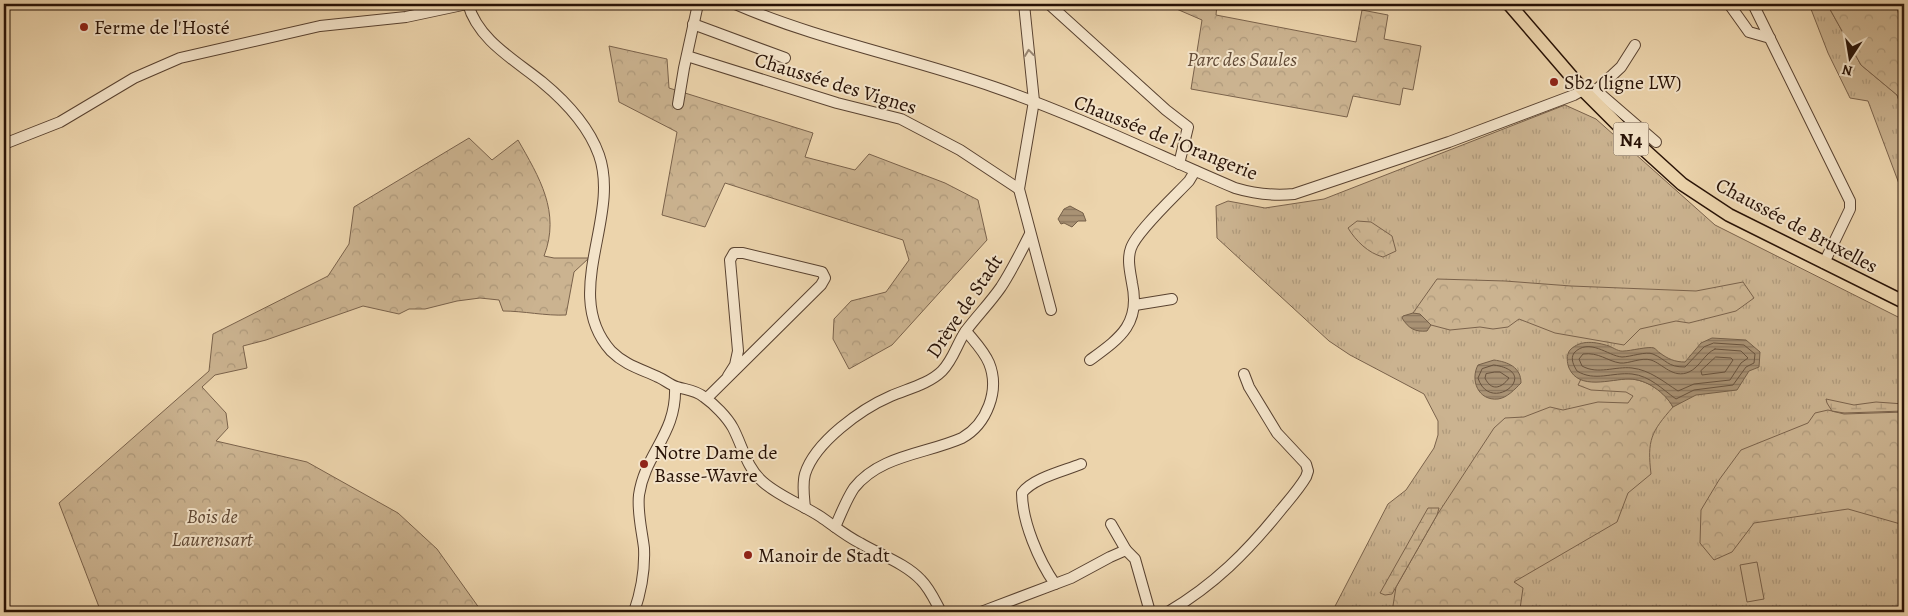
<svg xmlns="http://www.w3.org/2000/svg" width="1908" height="616" viewBox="0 0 1908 616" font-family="Alegreya,serif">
<defs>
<pattern id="grass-tufts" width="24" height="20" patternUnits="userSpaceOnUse" patternTransform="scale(1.25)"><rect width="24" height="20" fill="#cbb390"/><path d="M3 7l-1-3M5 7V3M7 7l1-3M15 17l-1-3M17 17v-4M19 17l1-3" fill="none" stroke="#ae997b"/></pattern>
<pattern id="forest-crowns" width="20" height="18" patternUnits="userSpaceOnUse" patternTransform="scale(1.25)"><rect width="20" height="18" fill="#cbb390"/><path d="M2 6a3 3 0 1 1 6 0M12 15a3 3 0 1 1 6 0" fill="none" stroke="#ae997b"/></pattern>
<pattern id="wetland-marsh" width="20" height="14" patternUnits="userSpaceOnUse" patternTransform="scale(1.25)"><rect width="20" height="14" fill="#cbb390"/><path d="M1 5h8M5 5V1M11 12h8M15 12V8" fill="none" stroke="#ae997b"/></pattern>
<pattern id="water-rules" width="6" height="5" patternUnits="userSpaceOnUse" patternTransform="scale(1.25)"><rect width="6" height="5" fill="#a99274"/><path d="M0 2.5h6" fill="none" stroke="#8a765d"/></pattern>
</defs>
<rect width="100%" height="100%" fill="#ecd4ac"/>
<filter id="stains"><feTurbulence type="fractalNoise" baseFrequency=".004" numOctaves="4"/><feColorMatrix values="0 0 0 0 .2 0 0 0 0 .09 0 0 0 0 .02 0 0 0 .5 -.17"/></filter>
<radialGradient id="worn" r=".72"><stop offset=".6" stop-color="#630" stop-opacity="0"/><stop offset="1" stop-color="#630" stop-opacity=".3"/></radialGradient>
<g fill="url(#grass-tufts)" stroke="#7a624b">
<path d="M1809,4H1827L1861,65L1897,95L1904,114V197L1868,101L1850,98L1828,53Z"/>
<path d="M1565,105L1596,119L1715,225L1904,320V612H1332L1388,504L1406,490L1434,448L1438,435V421L1424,394L1350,355L1329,341L1217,238L1216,206L1228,201L1265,208L1324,199Z"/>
</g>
<g fill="url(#forest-crowns)" stroke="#7a624b">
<path d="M1165,4H1217L1216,15L1356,42L1362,10L1388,15L1384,39L1421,46L1413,90L1403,88L1400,105L1353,96L1347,117L1191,89L1202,20Z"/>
<path d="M1827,4H1896L1904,35V114L1897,95L1861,65Z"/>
<path d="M609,46L667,59L669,88L813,133L805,157L855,170L869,154L945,183L978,200L987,240L892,345L849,369L833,339L834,319L851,301L886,292L909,260L903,240L725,183L705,227L662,215L677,132L619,102Z"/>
<path d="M469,138L492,160L518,140C539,177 561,212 544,256L554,258H589L574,272L566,315C545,316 524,311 503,311L499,300L480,298L457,301L425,309H409L399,314L363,306L266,340L243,346L247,368L215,375L202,387L226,413L228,428L216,441L307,462L398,513L437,549L482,612H92L99,607L59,503L209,371L213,334L328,276L349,244L354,207Z"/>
<path d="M1357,221L1371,222L1392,236L1396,251L1383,257C1368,253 1356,241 1348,228Z"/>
<path d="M1437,279L1505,281L1571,286L1696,291L1743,282L1754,298L1736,311L1689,323L1676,321L1640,329L1624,345L1555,333L1519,319L1508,327L1493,329L1480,327L1450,330L1431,325L1426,320L1413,313Z"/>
<path d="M1581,379C1591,383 1601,381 1612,380C1618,380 1625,378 1632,379C1649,381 1665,392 1673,407C1651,432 1647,440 1651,474L1628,493L1617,522L1514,582L1523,588L1520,609L1522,612H1392L1396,587L1437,515L1494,428L1505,418L1524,417L1550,407L1563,410L1598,402L1628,403L1633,396L1626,392L1591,390L1578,385Z"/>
<path d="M1828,410L1844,414L1904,412V525L1848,509L1754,523L1732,552L1714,560L1700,543L1701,510L1719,480L1741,450L1808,423L1815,413Z"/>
</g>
<g fill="url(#wetland-marsh)" stroke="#7a624b">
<path d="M1826,399L1854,405L1876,402L1904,404V411L1844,413L1832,411L1827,403Z"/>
<path d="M1428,508H1439L1437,515L1392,594L1385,595L1380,593Z"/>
</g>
<path fill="#cbb390" stroke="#7a624b" d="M1757,562L1764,599L1747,602L1740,565Z"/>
<g fill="url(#water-rules)" stroke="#755f48">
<path d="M1070,206L1083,213L1086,221H1078L1072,227L1064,223L1061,224L1058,219L1064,209Z"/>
<path d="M1413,313L1420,314L1431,325L1427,331C1415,332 1409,329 1402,318L1403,316Z"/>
<path d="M1712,338L1746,340L1760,352L1759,367L1749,371L1737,390L1696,395L1673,407C1665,393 1647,379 1629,379C1611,379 1579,391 1569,368C1567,363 1566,355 1570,350C1581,339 1596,342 1609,346C1614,348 1619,352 1624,351C1630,351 1649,346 1654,348C1656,349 1658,352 1660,353C1668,359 1675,362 1685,362L1701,343Z"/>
<path d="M1494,360C1508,362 1521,367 1521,383C1515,389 1507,398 1498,399C1478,401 1470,380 1478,365Z"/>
</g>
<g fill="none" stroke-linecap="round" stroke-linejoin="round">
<g stroke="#68523d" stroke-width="1">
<path d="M1714,343L1744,345L1755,354L1754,363L1746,367L1733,385L1694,390L1676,399C1662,389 1650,376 1632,374C1612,372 1595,382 1577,371C1574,366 1570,359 1574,353C1589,337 1608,356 1622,357C1630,357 1646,351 1653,354C1667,360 1667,367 1685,367L1704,347Z"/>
<path d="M1715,349L1741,351L1748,358L1741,363L1730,380L1694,384L1678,391C1664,382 1650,370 1632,368C1615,366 1598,375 1582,366L1579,359L1583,354C1599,352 1607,361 1620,363C1629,364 1641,357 1651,360C1663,364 1673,379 1689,372C1700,367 1704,354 1715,349Z"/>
<path d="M1716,357L1731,358L1733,360L1725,372L1702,375L1701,371Z"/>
<path d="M1494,365C1544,372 1490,416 1478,378L1482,369Z"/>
<path d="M1495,372H1500L1509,378C1501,389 1491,391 1485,378L1486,374Z"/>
</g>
<defs>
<g id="minor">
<path d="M468,4C478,40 515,60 542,82C565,101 589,127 599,155C621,218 560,294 611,351C625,365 641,369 658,377C665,380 670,385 677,387C687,390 695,390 704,397C714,404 727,417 733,428C743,447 746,467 763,482C780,497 803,505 821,517C834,526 846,536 860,543C880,555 905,563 921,580C930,589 935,601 941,612"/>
<path d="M735,4C818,40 908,57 994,87C1076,115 1155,154 1235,188C1255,194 1273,196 1294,194L1449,142L1574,95L1583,90"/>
<path d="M1024,4L1034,101L1019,189L1051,310"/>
<path d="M1049,4L1166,110L1188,127L1179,164"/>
<path d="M1729,4L1749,32L1770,38"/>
<path d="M1753,4L1850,201V209L1824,263"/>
<path d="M693,24L785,58"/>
<path d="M687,56L837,103L901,119L960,150L1019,189"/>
<path d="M1597,91L1656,142"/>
<path d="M1592,94L1621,67L1635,45"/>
<path d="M678,104L684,68L698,4"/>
<path d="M4,144L60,122L134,78L180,58L320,26L406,17L467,4"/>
<path d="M1135,305L1172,299"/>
<path d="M1090,360C1120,338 1141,324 1132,283C1130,271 1127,259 1131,248C1137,231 1175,196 1189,181L1195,171"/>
<path d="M707,398L821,285L825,278L822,272L743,253H734L730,260L738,351L735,365L728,376"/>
<path d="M805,508C804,497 802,485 805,474C815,442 861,409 891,396C907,389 929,384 942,371C953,360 957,344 965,332C976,317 990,303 1001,287C1012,270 1021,252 1030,234"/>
<path d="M1111,524L1126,550"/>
<path d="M835,527C841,514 846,500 854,488C880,455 926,454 962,438C987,424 1000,390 989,363C984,351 974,341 966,331"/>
<path d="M1055,584C1039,561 1022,522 1022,493C1033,478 1064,471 1081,464"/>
<path d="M634,612C641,592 645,570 644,548C642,531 637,512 639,495C645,453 677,434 675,387"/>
<path d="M981,612L1071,578L1110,557L1126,550L1135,559L1150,612"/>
<path d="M1168,612C1214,585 1247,552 1280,511C1289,500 1299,489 1306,477L1308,471L1306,464L1277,433L1249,387L1244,374"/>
</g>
<path id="major" d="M1509,4L1583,90L1627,134L1682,184L1729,215L1904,302"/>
</defs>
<use href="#minor" stroke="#594230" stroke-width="12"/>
<use href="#major" stroke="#281206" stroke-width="15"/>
<use href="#minor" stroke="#f3e3c9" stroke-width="10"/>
<use href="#major" stroke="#ecd4ac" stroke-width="12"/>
</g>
<defs><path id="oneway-chevron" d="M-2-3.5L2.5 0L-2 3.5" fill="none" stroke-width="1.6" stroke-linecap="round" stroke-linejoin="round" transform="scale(1.25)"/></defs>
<use stroke="#988571" href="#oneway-chevron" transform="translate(1029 53) rotate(-96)"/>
<g fill="#8f2418" stroke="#f3e3c9" stroke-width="2">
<circle cx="84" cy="27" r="5"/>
<circle cx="1554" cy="82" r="5"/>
<circle cx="644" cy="464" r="5"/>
<circle cx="748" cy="555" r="5"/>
</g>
<g text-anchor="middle" stroke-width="4" stroke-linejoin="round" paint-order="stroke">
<rect fill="#f3e3c9" stroke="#655140" stroke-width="1" x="1613.5" y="122.5" width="35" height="33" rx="4"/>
<g font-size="19" font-weight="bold" fill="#281206">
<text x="1631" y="146">N4</text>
</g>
<g font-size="20" fill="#281206" stroke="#f3e3c9" text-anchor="start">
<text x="94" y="34">Ferme de l'Hosté</text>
<text x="1564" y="89">Sb2 (ligne LW)</text>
<text x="654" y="459">Notre Dame de<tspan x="654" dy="23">Basse-Wavre</tspan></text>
<text x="758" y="562">Manoir de Stadt</text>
</g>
<g font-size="20" font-style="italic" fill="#614a36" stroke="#f3e3c9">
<text x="1242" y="66">Parc des Saules</text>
<text x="212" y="523">Bois de<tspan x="212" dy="23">Laurensart</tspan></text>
</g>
<g font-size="20" fill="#281206" stroke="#f3e3c9">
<text transform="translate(836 83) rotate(17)" y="7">Chaussée des Vignes</text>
<text transform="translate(1166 137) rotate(22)" y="7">Chaussée de l'Orangerie</text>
<text transform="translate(1797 225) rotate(28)" y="7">Chaussée de Bruxelles</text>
<text transform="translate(964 306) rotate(-56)" y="7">Drève de Stadt</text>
</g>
</g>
<rect width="1908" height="616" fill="none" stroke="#ecd4ac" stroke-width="20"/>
<rect x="5" y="5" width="1898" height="606" fill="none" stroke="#281206" stroke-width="2.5"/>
<rect x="10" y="10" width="1888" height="596" fill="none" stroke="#281206"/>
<g transform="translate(1850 58) rotate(192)" stroke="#f3e3c9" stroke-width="4" paint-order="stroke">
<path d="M0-4L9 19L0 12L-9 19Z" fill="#281206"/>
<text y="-8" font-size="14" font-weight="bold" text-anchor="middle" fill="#281206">N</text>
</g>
<rect width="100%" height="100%" filter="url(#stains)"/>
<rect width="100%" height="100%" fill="url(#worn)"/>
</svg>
